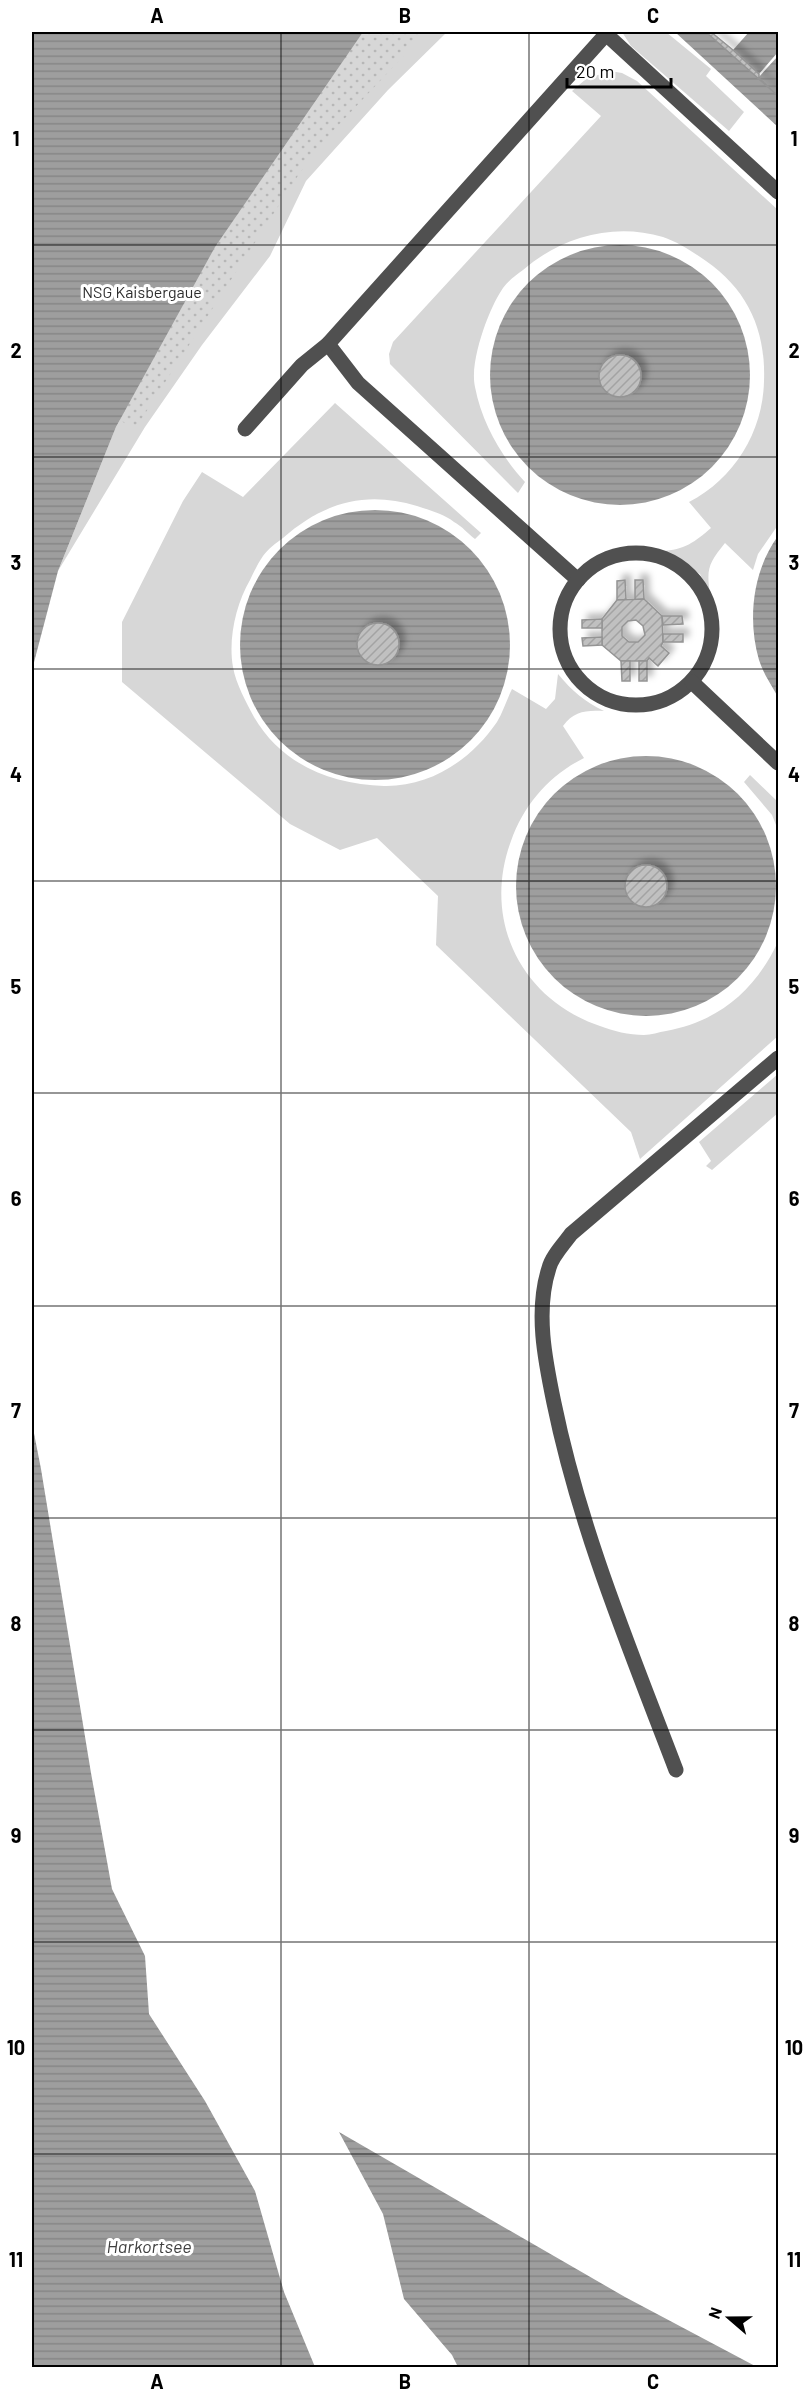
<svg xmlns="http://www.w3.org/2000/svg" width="810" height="2399" viewBox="0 0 810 2399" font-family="Barlow,sans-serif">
<defs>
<pattern id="park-dots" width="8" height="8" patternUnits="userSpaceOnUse" patternTransform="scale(1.5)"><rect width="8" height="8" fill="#d7d7d7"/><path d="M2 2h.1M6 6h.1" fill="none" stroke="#b7b7b7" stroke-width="1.8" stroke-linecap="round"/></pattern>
<pattern id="water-rules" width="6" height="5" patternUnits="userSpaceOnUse" patternTransform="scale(1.5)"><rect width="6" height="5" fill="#9e9e9e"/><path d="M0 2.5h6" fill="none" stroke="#868686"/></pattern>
<pattern id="building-hatch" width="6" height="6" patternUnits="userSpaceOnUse" patternTransform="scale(1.5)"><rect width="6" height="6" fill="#c0c0c0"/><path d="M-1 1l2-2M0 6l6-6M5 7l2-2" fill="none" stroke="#a3a3a3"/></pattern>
<filter id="shadow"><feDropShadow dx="5.5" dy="-5.5" stdDeviation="3" flood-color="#0004"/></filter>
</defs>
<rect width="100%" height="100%" fill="#fff"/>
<g fill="#d7d7d7">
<path d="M363,32H447L388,90L306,181L270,256L202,345L145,427L58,571L116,427L215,247Z"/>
<path d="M622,32H666L711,69L706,76L744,112L729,131L631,46Z"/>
<path d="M610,71L622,73L637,81L778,210V525L758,554L753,570L725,543C709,563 706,568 710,594L700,574L662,551C684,550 695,542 711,528L689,502C734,479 763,432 764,381C766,331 748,290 706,261C693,252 678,242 663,237C613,222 561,237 523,270C516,275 508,281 503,288C495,300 490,312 485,325C479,342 471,369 475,387C482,423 501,456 525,482L518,493L390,364L389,354L393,342L601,116L572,91L586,79Z"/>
<path d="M335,403L481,533L475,539C468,534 462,526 454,522C444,514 429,510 417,506C365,490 323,503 283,538C276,543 268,549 263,556C258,563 254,572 250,580C236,604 228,639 233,667C236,684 246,702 254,717C282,765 331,784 384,786C430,787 471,760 497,722C503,712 507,699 512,689L546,709L555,699L558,674C572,691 585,702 604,711C586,710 574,711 563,726L584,758C550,775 524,804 511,841C482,919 520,999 600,1026C613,1031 629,1035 644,1035C651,1035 659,1032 666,1031C720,1021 755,990 778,942V1036L640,1159L631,1132L436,945L438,896L377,838L340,850L290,824L122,682V622L183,501L202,472L243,497Z"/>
<path d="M750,775L778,802V830L772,815L744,782Z"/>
<path d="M778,1074V1113L712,1170L706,1166L711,1161L699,1142Z"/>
</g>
<path fill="url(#park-dots)" d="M235,32H426L331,133L299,174L135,429L32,370Z"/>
<g fill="url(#water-rules)">
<path d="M32,32H363L215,247L116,427L58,571L32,670Z"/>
<path d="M675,32H706L758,78L778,56V127Z"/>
<path d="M749,32H778V52L759,74L733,50Z"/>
<circle cx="620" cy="375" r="130"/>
<circle cx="375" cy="645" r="135"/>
<path d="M778,536V697C772,686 763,673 759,660C747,619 753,570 778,536Z"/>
<circle cx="646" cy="886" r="130"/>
<path d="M32,1423L41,1469L91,1773L112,1889L145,1956L149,2014L205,2101L255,2191L284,2292L315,2367H32Z"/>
<path d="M339,2132L625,2297L757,2367H458L452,2355L404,2299L383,2214Z"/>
</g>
<g fill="url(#building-hatch)" stroke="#949494" stroke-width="1.5" fill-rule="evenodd" filter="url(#shadow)">
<path d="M706,32H711L733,50L759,74V78L778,96Z"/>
<circle cx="620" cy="376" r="21"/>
<path d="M625,580L626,600H617V581Z"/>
<path d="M635,580H643L644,599L635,600Z"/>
<path d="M644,599L662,616L663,642L661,646L669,653L658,666L649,658L647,661H621L602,645V619L617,600ZM636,620L643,626L645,635L638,642H629L622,636V627L628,621Z"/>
<path d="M662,616H682L683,624L663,625Z"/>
<path d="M602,619V628H582V620Z"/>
<circle cx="378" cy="644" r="21"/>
<rect x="663" y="634" width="20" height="8"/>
<path d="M602,637V645L583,646L582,638Z"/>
<path d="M621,661H630V681H622Z"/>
<rect x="639" y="661" width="8" height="20"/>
<circle cx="646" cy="886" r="21"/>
</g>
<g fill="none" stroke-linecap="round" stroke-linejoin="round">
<g stroke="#505050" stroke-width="15">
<path d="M607,35L778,192"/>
<path d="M328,344L358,383L578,580"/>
<path d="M245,429L302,365L328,344L608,32"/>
<circle cx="636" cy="629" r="76"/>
<path d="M692,682L778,763"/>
<path d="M676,1770C630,1649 580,1530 554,1403C545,1360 535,1311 549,1268C552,1256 564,1244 571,1234L778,1058"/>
</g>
</g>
<path fill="none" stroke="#000" stroke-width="1.5" stroke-opacity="0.55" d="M281,32V2368M529,32V2368M32,245H778M32,457H778M32,669H778M32,881H778M32,1093H778M32,1306H778M32,1518H778M32,1730H778M32,1942H778M32,2154H778"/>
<g text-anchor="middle" stroke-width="6" stroke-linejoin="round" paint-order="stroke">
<g font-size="16" fill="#2e2e2e" stroke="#fff">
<text x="142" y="298">NSG Kaisbergaue</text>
</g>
<g font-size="18" font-style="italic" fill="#3f3f3f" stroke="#fff">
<text x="149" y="2253">Harkortsee</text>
</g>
</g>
<rect width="810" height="2399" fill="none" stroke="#ffffff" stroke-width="66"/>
<g transform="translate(729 2318) rotate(290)" stroke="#ffffff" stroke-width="4.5" paint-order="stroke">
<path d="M0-4.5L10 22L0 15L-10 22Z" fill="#000000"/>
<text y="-9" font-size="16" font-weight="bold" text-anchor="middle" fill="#000000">N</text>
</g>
<path d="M567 78v9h104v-9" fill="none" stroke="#000000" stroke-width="3"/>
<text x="576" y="78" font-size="18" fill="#000000" stroke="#ffffff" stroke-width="4.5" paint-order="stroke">20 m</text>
<rect x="33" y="33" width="744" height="2333" fill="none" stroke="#000" stroke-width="2"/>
<g font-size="20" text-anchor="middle" font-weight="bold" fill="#000">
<text x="157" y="23">A</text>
<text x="405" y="23">B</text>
<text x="653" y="23">C</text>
<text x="16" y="146">1</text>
<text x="794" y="146">1</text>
<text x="16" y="358">2</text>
<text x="794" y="358">2</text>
<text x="16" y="570">3</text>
<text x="794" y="570">3</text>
<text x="16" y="782">4</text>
<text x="794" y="782">4</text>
<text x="16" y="994">5</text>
<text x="794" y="994">5</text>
<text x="16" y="1206">6</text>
<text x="794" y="1206">6</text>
<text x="16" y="1418">7</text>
<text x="794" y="1418">7</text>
<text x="16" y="1631">8</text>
<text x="794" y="1631">8</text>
<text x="16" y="1843">9</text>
<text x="794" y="1843">9</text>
<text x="16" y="2055">10</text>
<text x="794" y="2055">10</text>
<text x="16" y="2267">11</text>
<text x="794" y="2267">11</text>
<text x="157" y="2389">A</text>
<text x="405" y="2389">B</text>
<text x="653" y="2389">C</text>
</g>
</svg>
